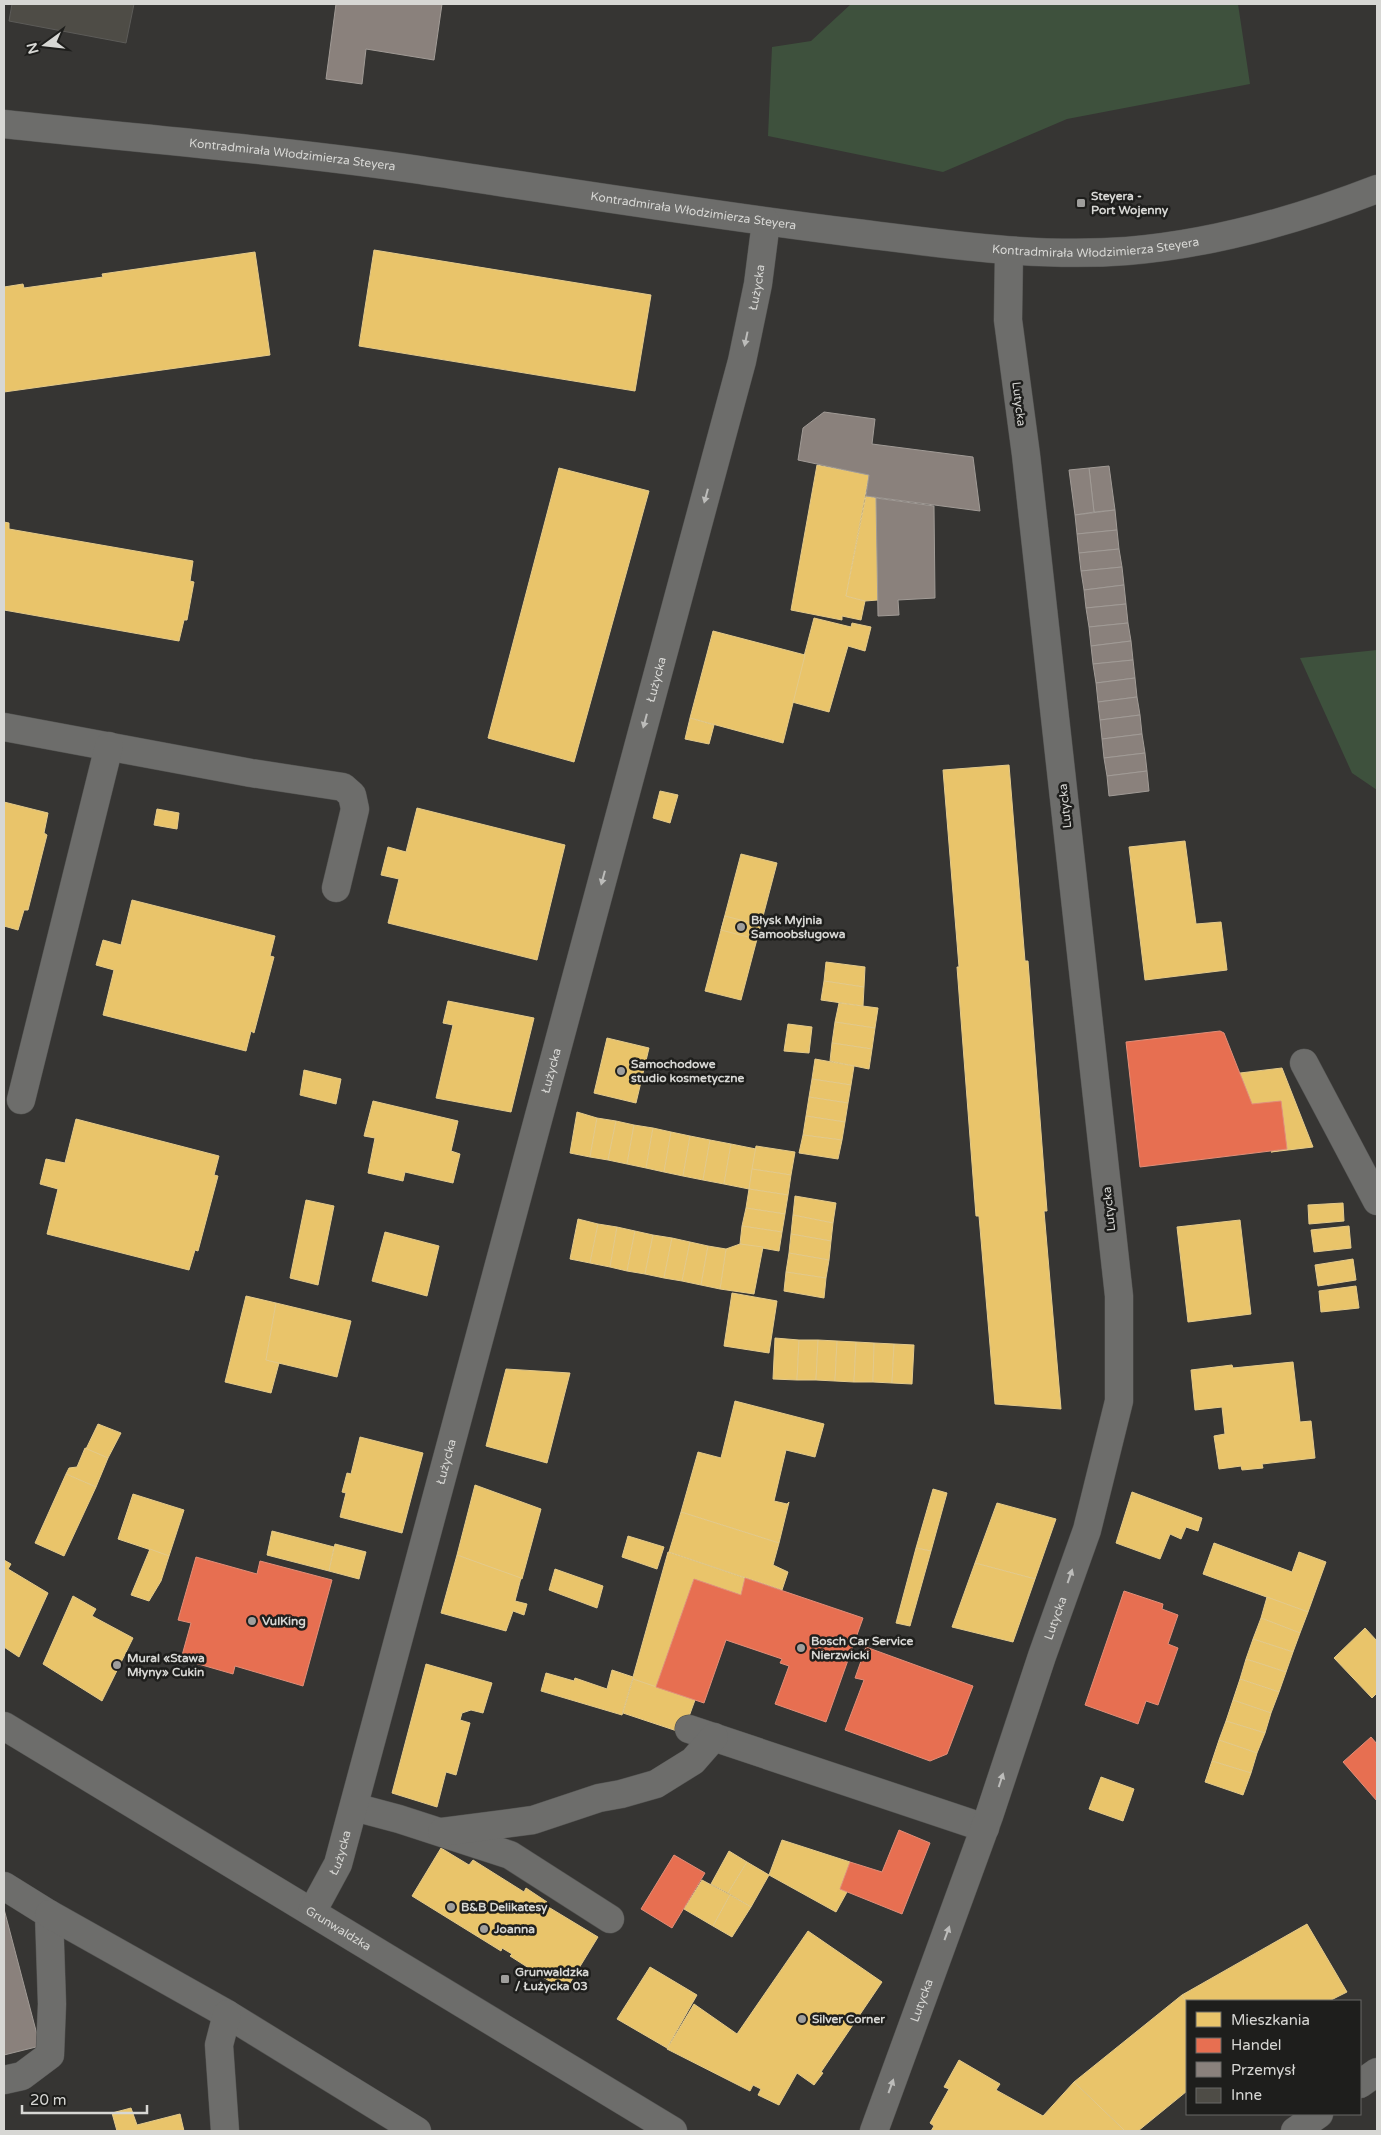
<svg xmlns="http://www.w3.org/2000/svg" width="1381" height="2135" viewBox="0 0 1381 2135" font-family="'Varela Round',sans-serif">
<rect width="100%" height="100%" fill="#363533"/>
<g fill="#3e513d">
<path d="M851,4H1238L1250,84L1067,119L943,172L768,136L772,47L811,41Z"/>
<path d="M1377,650V790L1352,773L1300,658Z"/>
</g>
<g fill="#e9c46a" stroke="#e4ca8a">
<path d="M374,250L651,295L635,391L359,346Z"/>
<path d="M255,252L270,355L4,392V287L23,284L24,288L103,277L102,274Z"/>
<path d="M817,465L869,475L846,596L865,601L861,620L842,616V620L791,610Z"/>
<path d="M559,468L649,491L574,762L488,738Z"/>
<path d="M866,496L876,498L878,600L865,601L846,596Z"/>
<path d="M4,522L9,523V529L193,561L190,581L194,582L187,620H184L179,641L4,610Z"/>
<path d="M814,618L851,627L852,623L871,627L865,651L848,646L829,712L792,702Z"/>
<path d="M713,631L805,655L783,743L690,718Z"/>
<path d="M690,718L714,725L709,744L685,739Z"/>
<path d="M1009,765L1025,961H1028L1047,1211H1044L1061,1409L995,1404L979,1216H976L957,967H959L943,770Z"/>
<path d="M660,791L678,795L670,823L653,818Z"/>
<path d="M4,802L48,813L44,833L47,835L28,910H24L18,930L4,926Z"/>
<path d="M417,808L565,845L537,960L388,923L399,879L381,875L388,847L406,852Z"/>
<path d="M157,809L179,813L177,829L154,825Z"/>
<path d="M1185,841L1196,924L1221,922L1227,970L1145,980L1129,847Z"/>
<path d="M741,854L777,863L741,1000L705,991Z"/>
<path d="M132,900L275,936L270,956L274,957L254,1033L251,1031L246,1051L103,1015L114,970L96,965L103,940L121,945Z"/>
<path d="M725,916L760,925L756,939L721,930Z"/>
<path d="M826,962L865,967L864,987L824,981Z"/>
<path d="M824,981L864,987L863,1006L821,1000Z"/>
<path d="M448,1001L534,1018L511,1112L436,1098L453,1025L443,1023Z"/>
<path d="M839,1003L878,1008L875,1028L835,1022Z"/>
<path d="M835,1022L875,1028L872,1049L832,1043Z"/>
<path d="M788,1024L812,1027L809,1053L784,1051Z"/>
<path d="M607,1038L649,1048L636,1103L594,1093Z"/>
<path d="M832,1043L872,1049L869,1069L830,1061Z"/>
<path d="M815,1059L854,1066L851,1085L812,1079Z"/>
<path d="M1282,1068L1313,1147L1271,1152L1287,1149L1281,1101L1252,1104L1240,1073Z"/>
<path d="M304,1070L341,1079L336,1104L300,1095Z"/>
<path d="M812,1079L851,1085L848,1103L809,1097Z"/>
<path d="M809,1097L848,1103L845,1122L806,1116Z"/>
<path d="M373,1101L458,1121L451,1151L460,1154L453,1183L405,1172L403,1181L368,1173L375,1138L364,1136Z"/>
<path d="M577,1112L597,1118L590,1157L570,1153Z"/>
<path d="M806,1116L845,1122L842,1140L803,1135Z"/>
<path d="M597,1118L616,1121L608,1160L590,1157Z"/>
<path d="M76,1119L219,1156L214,1175L218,1176L198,1251L195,1250L189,1270L47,1234L58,1189L40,1184L46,1159L65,1163Z"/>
<path d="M616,1121L634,1125L627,1164L608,1160Z"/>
<path d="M634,1125L653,1128L646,1168L627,1164Z"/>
<path d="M653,1128L671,1132L664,1172L646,1168Z"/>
<path d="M671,1132L690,1136L683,1176L664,1172Z"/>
<path d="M803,1135L842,1140L838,1159L799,1153Z"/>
<path d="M690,1136L710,1140L703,1180L683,1176Z"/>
<path d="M710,1140L731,1144L724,1184L703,1180Z"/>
<path d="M731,1144L756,1149L749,1189L724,1184Z"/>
<path d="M756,1146L795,1152L791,1175L752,1169Z"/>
<path d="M752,1169L791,1175L788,1195L749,1189Z"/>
<path d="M749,1189L788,1195L785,1214L746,1208Z"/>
<path d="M795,1196L836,1203L833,1223L793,1215Z"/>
<path d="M306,1200L334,1206L318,1285L290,1278Z"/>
<path d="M1343,1203L1344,1221L1309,1224L1308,1205Z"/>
<path d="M746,1208L785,1214L782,1232L742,1226Z"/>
<path d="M793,1215L833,1223L831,1241L791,1234Z"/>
<path d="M578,1219L598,1224L590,1263L570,1259Z"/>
<path d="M1240,1220L1251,1314L1188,1322L1177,1227Z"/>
<path d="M598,1224L617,1227L610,1267L590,1263Z"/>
<path d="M742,1226L782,1232L779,1251L740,1244Z"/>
<path d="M1349,1226L1351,1248L1314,1252L1311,1230Z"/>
<path d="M617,1227L635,1231L627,1271L610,1267Z"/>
<path d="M635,1231L653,1235L645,1274L627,1271Z"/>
<path d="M385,1232L439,1246L427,1296L372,1281Z"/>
<path d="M791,1234L831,1241L829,1260L789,1253Z"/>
<path d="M653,1235L672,1238L664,1278L645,1274Z"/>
<path d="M672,1238L690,1242L682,1281L664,1278Z"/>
<path d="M690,1242L708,1246L701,1285L682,1281Z"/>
<path d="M740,1244L763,1247L754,1294L720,1289L726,1249Z"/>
<path d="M708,1246L726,1249L720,1289L701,1285Z"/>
<path d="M789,1253L829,1260L826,1278L786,1272Z"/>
<path d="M1353,1259L1356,1280L1318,1286L1315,1265Z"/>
<path d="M786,1272L826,1278L824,1298L784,1291Z"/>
<path d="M1356,1286L1359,1308L1321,1312L1319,1291Z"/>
<path d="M732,1293L777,1301L769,1353L724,1346Z"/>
<path d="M246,1296L276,1303L266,1360L279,1363L271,1393L225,1382Z"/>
<path d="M276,1303L351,1321L337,1377L266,1360Z"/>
<path d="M775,1338L799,1340L797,1380L773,1379Z"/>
<path d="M799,1340H818L816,1380H797Z"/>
<path d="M818,1340L837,1341L835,1381L816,1380Z"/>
<path d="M837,1341L856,1342L854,1382L835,1381Z"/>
<path d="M856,1342L874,1343L873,1382H854Z"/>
<path d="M874,1343L894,1344L892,1383L873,1382Z"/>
<path d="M894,1344L914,1345L912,1384L892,1383Z"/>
<path d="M1293,1362L1300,1422L1311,1421L1315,1458L1262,1464L1263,1468L1242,1470L1241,1466L1219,1469L1214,1436L1225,1434L1222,1407L1195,1410L1191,1370L1232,1365L1233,1368Z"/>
<path d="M506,1369L570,1373L547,1463L486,1446Z"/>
<path d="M735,1401L824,1424L815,1457L786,1450L774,1501L787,1504L789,1502L779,1543L681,1512L698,1452L721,1458Z"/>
<path d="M98,1424L121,1433L108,1458L86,1449Z"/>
<path d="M360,1437L423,1453L402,1533L340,1517L346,1493L342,1492L347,1473L351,1474Z"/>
<path d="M85,1448L108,1458L96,1487L66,1474L69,1468L77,1467Z"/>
<path d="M66,1474L96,1487L64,1556L35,1543Z"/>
<path d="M475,1485L541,1509L522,1579L457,1555Z"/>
<path d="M933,1489L947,1493L931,1551L916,1548Z"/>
<path d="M1132,1492L1202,1518L1198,1531L1186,1527L1181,1539L1170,1534L1160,1559L1116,1543Z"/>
<path d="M133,1494L184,1510L169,1556L118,1539Z"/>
<path d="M997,1503L1056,1519L1035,1579L975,1563Z"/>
<path d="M681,1512L779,1543L773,1565L788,1572L782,1590L669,1552Z"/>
<path d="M272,1531L334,1547L329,1571L267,1555Z"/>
<path d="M628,1536L664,1547L657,1569L622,1557Z"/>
<path d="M1214,1543L1292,1572L1299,1552L1326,1562L1308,1612L1203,1574Z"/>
<path d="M335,1544L366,1552L359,1579L329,1571Z"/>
<path d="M916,1548L931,1551L910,1626L896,1623Z"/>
<path d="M150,1549L169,1556L161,1581L149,1601L131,1595Z"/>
<path d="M668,1552L745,1578L741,1595L694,1579L656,1687L633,1679V1677Z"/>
<path d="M457,1555L521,1578L515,1601L527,1604L524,1615L513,1611L506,1631L441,1613Z"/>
<path d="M4,1560L11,1564L8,1569L48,1593L19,1657L4,1647Z"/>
<path d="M975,1563L1035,1579L1013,1642L952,1627Z"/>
<path d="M555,1569L603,1586L597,1608L549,1590Z"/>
<path d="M73,1596L96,1609L92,1616L133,1638L102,1701L43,1664Z"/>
<path d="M1267,1597L1308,1612L1300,1633L1261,1618Z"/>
<path d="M1261,1618L1300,1633L1293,1652L1253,1639Z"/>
<path d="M1365,1628L1377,1641V1693L1372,1698L1334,1658Z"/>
<path d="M1253,1639L1293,1652L1286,1672L1246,1659Z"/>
<path d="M1246,1659L1286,1672L1279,1692L1240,1679Z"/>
<path d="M426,1664L492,1683L483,1713L471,1710L462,1713L460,1720L470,1723L456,1775L446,1772L437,1807L392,1793Z"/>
<path d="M612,1670L633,1677L622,1715L541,1691L546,1673L574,1681L575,1678L607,1689Z"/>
<path d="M633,1679L695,1700L683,1733L623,1713Z"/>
<path d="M1240,1679L1279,1692L1271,1713L1233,1700Z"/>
<path d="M1233,1700L1271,1713L1265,1733L1226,1721Z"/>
<path d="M1226,1721L1265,1733L1257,1753L1219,1740Z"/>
<path d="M1219,1740L1257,1753L1251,1773L1212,1761Z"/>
<path d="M1212,1761L1251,1773L1243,1795L1205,1782Z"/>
<path d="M1101,1777L1134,1789L1123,1821L1089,1809Z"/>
<path d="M782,1840L850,1862L840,1889L847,1892L836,1912L769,1875Z"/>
<path d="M441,1848L469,1865L473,1860L524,1892L526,1888L547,1902L545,1905L598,1937L565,1991L510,1956L512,1954L502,1948L501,1951L412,1896Z"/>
<path d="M729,1851L747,1862L728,1893L711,1884Z"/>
<path d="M747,1862L769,1875L751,1907L728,1893Z"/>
<path d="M702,1880L730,1895L713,1926L684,1909Z"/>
<path d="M730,1895L751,1907L732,1937L713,1926Z"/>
<path d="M1307,1924L1347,1992L1329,2001H1187V2003L1182,1995Z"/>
<path d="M808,1931L882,1982L821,2072L823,2073L814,2085L797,2073L779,2105L758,2095L761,2089L753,2085L750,2091L667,2049L694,2004L737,2034Z"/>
<path d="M650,1967L697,1995L667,2048L617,2019Z"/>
<path d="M1182,1995L1187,2003V2091L1138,2131H1125L1074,2082Z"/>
<path d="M959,2060L1000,2084L996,2090L1043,2116L1074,2082L1125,2131H931L934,2126L930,2123L949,2089L944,2087Z"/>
<path d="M131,2108L137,2125L180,2114L184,2131H117L112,2113Z"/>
</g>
<g fill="#e76f51" stroke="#e28e78">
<path d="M1220,1031L1224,1033L1252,1104L1281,1101L1287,1149L1140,1167L1126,1042Z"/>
<path d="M196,1557L257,1574L260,1561L332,1580L303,1686L235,1666L233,1674L181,1659L191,1623L178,1620Z"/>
<path d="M745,1578L863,1618L826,1722L775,1704L789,1666L780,1663L782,1659L726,1640L704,1703L656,1687L694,1579L741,1595Z"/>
<path d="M1124,1591L1163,1604L1162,1609L1178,1615L1168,1644L1178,1648L1158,1705L1146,1701L1138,1724L1085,1705Z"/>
<path d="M866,1647L973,1686L947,1754L930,1761L845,1730L864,1680L855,1678Z"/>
<path d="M1371,1737L1377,1744V1801L1343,1762Z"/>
<path d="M899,1830L930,1843L902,1914L840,1889L850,1862L882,1872Z"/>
<path d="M674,1855L705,1873L672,1928L641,1909Z"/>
</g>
<g fill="#8a817c" stroke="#a19b96">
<path d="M336,4H442L434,60L366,49L362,84L326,79Z"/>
<path d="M824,412L875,419L872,444L973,457L980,511L866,496L869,475L798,460L803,428Z"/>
<path d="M1109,466L1115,510L1094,512L1089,468Z"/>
<path d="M1089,468L1094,512L1075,515L1069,470Z"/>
<path d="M876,498L934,506L935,598L898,600L899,615L878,616Z"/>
<path d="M1115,510L1117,530L1077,534L1075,515Z"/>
<path d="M1117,530L1119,549L1079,553L1077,534Z"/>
<path d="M1119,549L1122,567L1081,571L1079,553Z"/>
<path d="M1122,567L1124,585L1084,590L1081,571Z"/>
<path d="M1124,585L1126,604L1086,608L1084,590Z"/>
<path d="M1126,604L1128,623L1089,627L1086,608Z"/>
<path d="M1128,623L1131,641L1091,646L1089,627Z"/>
<path d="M1131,641L1133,660L1093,664L1091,646Z"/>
<path d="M1133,660L1135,678L1096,683L1093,664Z"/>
<path d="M1135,678L1137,697L1098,702L1096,683Z"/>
<path d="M1137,697L1140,715L1100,720L1098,702Z"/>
<path d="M1140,715L1142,734L1102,739L1100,720Z"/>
<path d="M1142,734L1145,753L1104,758L1102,739Z"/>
<path d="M1145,753L1147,771L1107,776L1104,758Z"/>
<path d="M1147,771L1149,791L1109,796L1107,776Z"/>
<path d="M4,1909L40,2046L4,2055Z"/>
</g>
<path fill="#4e4c46" stroke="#5c5b58" d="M12,4H134L126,43L9,21Z"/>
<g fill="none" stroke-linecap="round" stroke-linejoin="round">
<defs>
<g id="minor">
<path id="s1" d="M4,124C143,139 282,150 420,170C566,192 710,215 856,233C946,244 1036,258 1127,251C1213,244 1297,220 1377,189"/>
<path d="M4,727L251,773L343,787L352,795L355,809L336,888"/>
<path d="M1304,1063L1377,1201"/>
<path d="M21,1100L109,746"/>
<path id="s2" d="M4,1726L673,2131"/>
<path d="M689,1729L985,1828"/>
<path d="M354,1807L399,1819L510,1855L610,1919"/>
<path d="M442,1832L533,1820L599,1798L621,1794L656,1784L693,1761L714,1737"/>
<path d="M4,1886L49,1914L52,2004L50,2055L22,2076L4,2080"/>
<path id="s3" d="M312,1912L338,1864L694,539L742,361L758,284L766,222"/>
<path d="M49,1914L227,2014L417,2131"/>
<path d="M1360,2084L1377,2072"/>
<path d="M225,2131L219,2045L227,2014"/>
<path id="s4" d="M874,2131L989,1816L1042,1656L1087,1530L1119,1401V1296L1026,455L1008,320L1009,251"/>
<path d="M1295,2131L1319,2114"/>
</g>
</defs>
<use href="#minor" stroke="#525250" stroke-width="29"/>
<use href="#minor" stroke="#6d6d6b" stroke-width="28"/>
</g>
<defs><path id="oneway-solid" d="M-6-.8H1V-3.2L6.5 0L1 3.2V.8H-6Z" transform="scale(1.25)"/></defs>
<g fill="#bcbcba">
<use href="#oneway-solid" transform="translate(746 339) rotate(102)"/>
<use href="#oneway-solid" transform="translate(706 496) rotate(105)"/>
<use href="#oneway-solid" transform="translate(645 721) rotate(105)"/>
<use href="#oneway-solid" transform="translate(603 878) rotate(105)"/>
<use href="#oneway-solid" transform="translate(1070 1576) rotate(-71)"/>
<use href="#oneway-solid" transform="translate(1001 1780) rotate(-72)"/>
<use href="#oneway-solid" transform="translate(947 1933) rotate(-70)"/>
<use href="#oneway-solid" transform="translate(891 2086) rotate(-70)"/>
</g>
<g fill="#9f9e9c" stroke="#1e1e1c" stroke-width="2">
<rect x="1076" y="198" width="10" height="10" rx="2.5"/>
<circle cx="741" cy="927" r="5"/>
<circle cx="621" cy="1071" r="5"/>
<circle cx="252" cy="1621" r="5"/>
<circle cx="801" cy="1648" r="5"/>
<circle cx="117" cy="1665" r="5"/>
<circle cx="451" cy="1907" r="5"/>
<circle cx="484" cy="1929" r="5"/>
<rect x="500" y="1974" width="10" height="10" rx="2.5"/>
<circle cx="802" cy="2019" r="5"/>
</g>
<g text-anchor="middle" stroke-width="5" stroke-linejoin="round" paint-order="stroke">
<g font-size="12" fill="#d7d7d4" stroke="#1e1e1c">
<text dy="4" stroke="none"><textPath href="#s1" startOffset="290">Kontradmirała Włodzimierza Steyera</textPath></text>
<text dy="4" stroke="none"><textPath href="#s1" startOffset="695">Kontradmirała Włodzimierza Steyera</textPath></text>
<text dy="4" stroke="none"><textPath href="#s1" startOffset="1100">Kontradmirała Włodzimierza Steyera</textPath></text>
<text dy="4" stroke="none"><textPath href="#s3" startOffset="1686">Łużycka</textPath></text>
<text transform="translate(1019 404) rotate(83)" y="4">Lutycka</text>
<text dy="4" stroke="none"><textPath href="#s3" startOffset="1281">Łużycka</textPath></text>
<text transform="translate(1065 806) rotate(-96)" y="4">Lutycka</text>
<text dy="4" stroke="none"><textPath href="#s3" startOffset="876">Łużycka</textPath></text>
<text transform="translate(1109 1209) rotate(-96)" y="4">Lutycka</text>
<text dy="4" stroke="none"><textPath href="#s3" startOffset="471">Łużycka</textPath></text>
<text dy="4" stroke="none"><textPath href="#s4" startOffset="544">Lutycka</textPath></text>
<text dy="4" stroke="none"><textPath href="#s3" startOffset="66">Łużycka</textPath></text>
<text dy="4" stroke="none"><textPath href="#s2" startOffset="391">Grunwaldzka</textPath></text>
<text dy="4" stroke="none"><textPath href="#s4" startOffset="139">Lutycka</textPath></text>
</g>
<g font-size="12" font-weight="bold" fill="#d7d7d4" stroke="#1e1e1c" text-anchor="start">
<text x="1091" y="200">Steyera -<tspan x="1091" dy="14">Port Wojenny</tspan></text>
<text x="751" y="924">Błysk Myjnia<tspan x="751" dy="14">Samoobsługowa</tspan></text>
<text x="631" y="1068">Samochodowe<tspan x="631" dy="14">studio kosmetyczne</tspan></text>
<text x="262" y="1625">VulKing</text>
<text x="811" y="1645">Bosch Car Service<tspan x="811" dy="14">Nierzwicki</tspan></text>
<text x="127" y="1662">Mural «Stawa<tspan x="127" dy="14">Młyny» Cukin</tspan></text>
<text x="461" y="1911">B&amp;B Delikatesy</text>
<text x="494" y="1933">Joanna</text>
<text x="515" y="1976">Grunwaldzka<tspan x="515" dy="14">/ Łużycka 03</tspan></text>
<text x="812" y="2023">Silver Corner</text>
</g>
</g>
<rect width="1381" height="2135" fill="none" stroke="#d7d7d4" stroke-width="10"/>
<rect x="1186" y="2000" width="175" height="115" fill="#1e1e1c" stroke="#686866"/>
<rect x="1196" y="2012" width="25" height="15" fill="#e9c46a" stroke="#686866"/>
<text x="1231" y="2025" font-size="15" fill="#d7d7d4">Mieszkania</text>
<rect x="1196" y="2038" width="25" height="15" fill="#e76f51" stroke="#686866"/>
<text x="1231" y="2050" font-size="15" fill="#d7d7d4">Handel</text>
<rect x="1196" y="2062" width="25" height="15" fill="#8a817c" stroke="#686866"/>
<text x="1231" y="2075" font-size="15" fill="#d7d7d4">Przemysł</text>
<rect x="1196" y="2088" width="25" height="15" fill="#4e4c46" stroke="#686866"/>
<text x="1231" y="2100" font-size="15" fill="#d7d7d4">Inne</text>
<g transform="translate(45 45) rotate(255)" stroke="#1e1e1c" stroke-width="4" paint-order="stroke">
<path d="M0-4L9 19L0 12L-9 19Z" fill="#d7d7d4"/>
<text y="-8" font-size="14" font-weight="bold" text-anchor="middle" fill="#d7d7d4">N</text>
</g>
<path d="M22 2105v8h125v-8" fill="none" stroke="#d7d7d4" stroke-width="2.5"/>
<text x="30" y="2105" font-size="15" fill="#d7d7d4" stroke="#1e1e1c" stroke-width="4" paint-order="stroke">20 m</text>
</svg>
